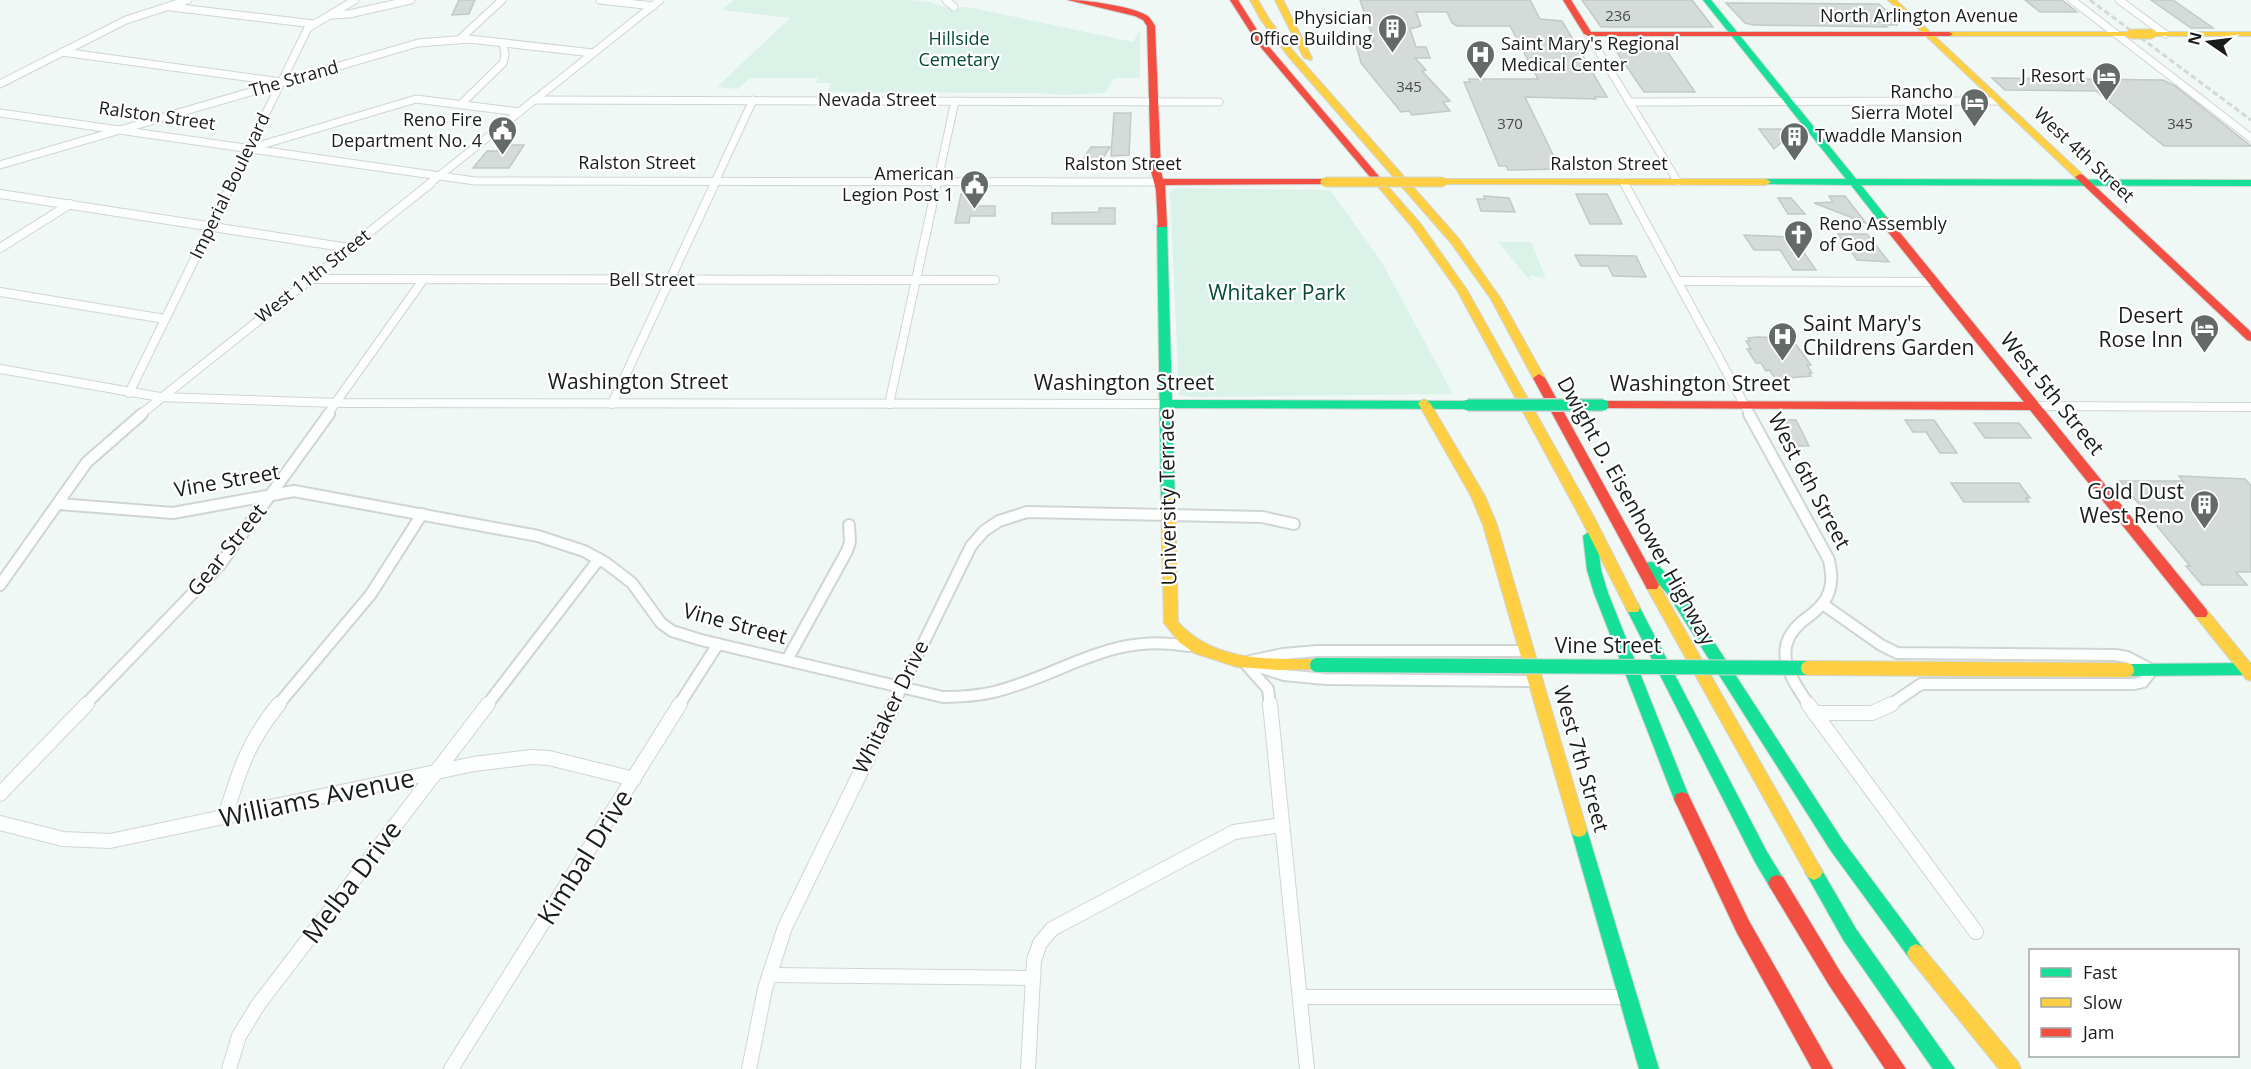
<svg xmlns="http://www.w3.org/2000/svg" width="2251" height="1069" viewBox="0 0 2251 1069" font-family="'Open Sans',sans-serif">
<rect width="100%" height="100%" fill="#f0f8f5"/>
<g fill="#daf2e8">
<path d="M733,0H911L930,2L947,8L968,7L1133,42L1140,30V78H1114L1105,93L1061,95L1038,93L828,92L831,83H816L818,78H750L738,89L717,87L790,18L721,10Z"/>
<path d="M1176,188L1330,190L1381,261L1453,394L1192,397L1179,395L1170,194L1171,190Z"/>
<path d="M1498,242H1531L1546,279L1530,275L1532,283Z"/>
</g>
<g fill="#d5dbd8" stroke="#c2c9c6" stroke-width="1.5">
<path d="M459,0H475L469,14L452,15Z"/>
<path d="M1360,0H1530L1540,19L1562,21L1607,97H1595L1596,99L1525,97L1560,169L1508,170L1506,166H1499L1464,82H1470L1469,79H1538L1510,26H1457L1452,23L1447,12H1416L1421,26L1410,29L1416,47H1426L1430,58H1415L1426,70L1422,71L1450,101L1443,102L1450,111L1412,115L1409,111L1401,112L1361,63L1355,41H1374Z"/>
<path d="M1582,0H1692L1713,27H1601Z"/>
<path d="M2025,0H2062L2077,12H2040Z"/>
<path d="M2151,0H2173L2213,28H2191Z"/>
<path d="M1726,3L1879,4L1891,15H1887L1897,25H1884L1887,27L1754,25L1745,23Z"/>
<path d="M1616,51H1667L1695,92H1644Z"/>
<path d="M1992,78L2163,80L2175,86L2251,146H2164L2096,91L2005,90Z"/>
<path d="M1114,113H1131L1129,155L1111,156Z"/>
<path d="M1759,129H1782L1788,137L1774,149Z"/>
<path d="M509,145H524L509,168H473L487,151H505Z"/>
<path d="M1091,147H1110L1095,171L1077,168Z"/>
<path d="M961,194H974L972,206H995V216H970L969,223H955Z"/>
<path d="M1576,194H1607L1622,224H1590Z"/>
<path d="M1484,196L1509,198L1515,212L1481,211L1477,199H1485Z"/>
<path d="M1829,196H1845L1866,223L1814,203L1833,202Z"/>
<path d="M1778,198H1791L1805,214H1788Z"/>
<path d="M1099,208H1115V224H1052V213L1099,212Z"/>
<path d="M1838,234H1867L1889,262L1857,260Z"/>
<path d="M1744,235L1793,237L1816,270H1793L1780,250H1754Z"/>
<path d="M1575,255L1636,256L1646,277L1613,276L1608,266H1581Z"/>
<path d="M1756,337L1791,338L1811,365H1807L1812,373H1809L1811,376L1776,379L1769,370L1766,371L1761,363H1756L1747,349H1751L1746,341H1750L1748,338Z"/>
<path d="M1786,420H1796L1809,446H1791L1777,421Z"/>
<path d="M1905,420H1934L1957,453H1940L1926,432H1913Z"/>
<path d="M1974,423H2019L2031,438H1985Z"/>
<path d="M2179,476L2245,479L2251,486V572H2236L2247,585H2202L2186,566H2190L2120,481H2183Z"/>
<path d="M1951,483H2019L2030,498H2026L2029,502H1964Z"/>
</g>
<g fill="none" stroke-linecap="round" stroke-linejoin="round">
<defs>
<g id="street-far3">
<path d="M600,0L653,6"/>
<path d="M946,0L954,7"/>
<path d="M2072,0L2251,138"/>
<path d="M2119,0L2165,34"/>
<path d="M171,7L314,24"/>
<path d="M332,15L349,14L411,0"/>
<path d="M1588,34L1678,182"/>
<path d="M460,39L502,0"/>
<path d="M62,52L281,82"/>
<path d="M0,84L126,20L188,0"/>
<path d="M534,100L1219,102"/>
<path d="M1629,102L1999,101"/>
<path d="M461,104L503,63L505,55L503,43"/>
<path d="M0,113L475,181L1158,182"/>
<path d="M258,146L416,99L519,112"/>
<path d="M0,165L418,43L469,39L593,53"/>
<path d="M1623,182L1624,184"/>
<path d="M231,184L308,28L355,0"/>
<path d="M429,184L660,0"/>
<path d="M714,184L753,100"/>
<path d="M937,184L955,101"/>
</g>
<g id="street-far2">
<path d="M1624,183L1750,415"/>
<path d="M0,194L349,248"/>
<path d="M0,248L70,204"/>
<path d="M309,279L995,280"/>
<path d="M1677,281L1934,282"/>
<path d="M0,292L165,319"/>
<path d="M0,369L160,397L336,403L1166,404"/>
<path d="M129,393L232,183"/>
<path d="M612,404L715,183"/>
<path d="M889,404L937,183"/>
<path d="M2035,406L2251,407"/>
<path d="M140,415L431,183"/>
<path d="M327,415L423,280"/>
</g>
<g id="street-far1">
<path d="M1749,414L1829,560C1831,571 1833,581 1829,592C1825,604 1814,613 1804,620C1770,647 1789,676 1809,705"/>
<path d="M59,504L173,513L294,491L538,536L584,551L606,563L632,583L661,623L672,631L701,640L943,697C960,697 977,696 994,692C1066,674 1109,632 1189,646"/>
<path d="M0,585L87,462L142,414"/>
<path d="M1824,605L1881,645L1897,653L2115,655L2127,657L2152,670L2143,682L2134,684H1921L1890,705"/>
<path d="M787,660L847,551L850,542L849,525"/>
<path d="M1250,661L1283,654L1317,651H1527"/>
<path d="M1244,662L1268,689L1270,705"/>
<path d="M1253,665L1284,675L1325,679L1536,681"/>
<path d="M85,705L219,566L329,414"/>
<path d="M278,705L371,594L422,514"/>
<path d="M487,705L599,559"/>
<path d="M679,705L718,644"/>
<path d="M893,705L971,546L984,531L999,521L1027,512L1262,517L1294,524"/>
</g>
<g id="street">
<path d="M1270,704L1307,1069"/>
<path d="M1808,704L1976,932"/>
<path d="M1814,713H1872L1892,704"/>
<path d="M0,794L87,704"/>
<path d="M225,817C239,771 248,741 279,704"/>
<path d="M0,823L63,839L110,841L474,764L531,757L549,758L634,779"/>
<path d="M769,975L1032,978"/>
<path d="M1300,997H1628"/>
<path d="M229,1069L239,1036L258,1005L488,704"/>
<path d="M451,1069L680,704"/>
<path d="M749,1069L765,989L785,927L894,704"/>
<path d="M1028,1069L1034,960L1040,943L1052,929L1234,832L1282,825"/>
</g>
<g id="fast">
<path d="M1703,0H1711L1856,179L2251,180V186L1861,185L1889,220L1884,223L1880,222L1851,185L1763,184V180L1766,179H1846Z"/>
<path d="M1162,222L1167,225L1172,400L1468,401L1474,405L1468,409L1172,408L1175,501L1168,506L1163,504L1161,501L1157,225Z"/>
<path d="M1590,531L1597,536L1601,570L1608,593L1690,799L1688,804L1682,806L1676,804L1674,799L1594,593L1587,570L1583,536Z"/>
<path d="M1651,562L1656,563L1677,585L1843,841L1922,947L1925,953L1922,959L1916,962L1910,959L1831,851L1667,593L1646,571L1644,567L1646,563Z"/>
<path d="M1633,603L1638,604L1640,608L1767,852L1786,883L1783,889L1777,891L1771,889L1755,862L1626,608L1628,604Z"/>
<path d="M2251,663V675L2127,676L2122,674L2120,670L2122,666L2127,664Z"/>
<path d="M1579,823L1585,825L1587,830L1659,1069H1639L1571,830L1573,825Z"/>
<path d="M1814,864L1820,867L1856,929L1955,1069H1933L1844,941L1805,872L1808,867Z"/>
</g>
<g id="slow">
<path d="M1250,0H1258L1269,19L1294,52L1459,239L1501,299L1545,378L1543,381H1535L1533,378L1491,299L1451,243L1288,56L1261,20Z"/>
<path d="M1275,0H1283L1312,58L1311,60L1304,58Z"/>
<path d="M1888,0H1896L2083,175V179H2077Z"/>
<path d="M1946,32H2131L2135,34L2131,36H1949L1945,34Z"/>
<path d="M2149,32H2251V36H2152L2148,34Z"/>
<path d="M1379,179L1382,180L1420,223L1467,290L1594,517L1640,608L1638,612H1628L1580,517L1457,290L1412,227L1376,184L1374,182Z"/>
<path d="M1443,179H1766L1771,182L1766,185L1440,184L1438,182Z"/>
<path d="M1424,399L1430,403L1485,496L1497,525L1587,830L1585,835L1579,837L1573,835L1571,830L1483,525L1471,496L1418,403Z"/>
<path d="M1168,496L1175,501L1178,622C1214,662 1267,659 1317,659L1322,661L1324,665L1322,669L1278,670L1237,667L1194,653L1179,642L1164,623L1161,501Z"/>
<path d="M1652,580L1657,581L1820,867L1823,872L1820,877L1814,880L1808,877L1645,585L1647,581Z"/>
<path d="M2201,608L2206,609L2251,664V681L2246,679L2196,617L2194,613L2196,609Z"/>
<path d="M1916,944L1922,947L2018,1062L2021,1069H1999L1910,959L1907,953L1910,947Z"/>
</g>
<g id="jam">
<path d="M1068,0C1086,0 1130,6 1146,15C1150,17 1152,21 1155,26L1161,171L1163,179H1325L1330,182L1328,184L1165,185L1167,225L1166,227H1158L1156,190L1151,171L1147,26L1143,20L1135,16Z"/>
<path d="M1230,0H1238L1264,41L1382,180V184H1376L1258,44Z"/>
<path d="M1563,0H1571L1591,32H1949L1953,34L1949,36H1588L1584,34Z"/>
<path d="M2080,174L2083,175L2251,332V341L2247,340L2077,179L2075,177Z"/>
<path d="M1884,217L1888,218L2206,609L2208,613L2206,617H2196L2030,410L1599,408L1597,405L1603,401L2024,402L1880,222L1879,220Z"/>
<path d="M1539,374L1545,378L1659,585L1657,589H1647L1645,585L1533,378Z"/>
<path d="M1682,792L1688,794L1749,921L1833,1069H1812L1737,933L1674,799L1676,794Z"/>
<path d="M1777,875L1783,877L1841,973L1906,1069H1885L1829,985L1771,889L1768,883L1771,877Z"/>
</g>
</defs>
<use href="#street-far3" stroke="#cfd5d3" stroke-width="9"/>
<use href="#street-far2" stroke="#cfd5d3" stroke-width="10"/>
<use href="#street-far1" stroke="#cfd5d3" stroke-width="14"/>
<use href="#street" stroke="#cfd5d3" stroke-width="16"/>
<use href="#fast" stroke="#cfd5d3" stroke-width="2"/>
<use href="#slow" stroke="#cfd5d3" stroke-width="2"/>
<use href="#jam" stroke="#cfd5d3" stroke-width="2"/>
<use href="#street-far3" stroke="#fdfefe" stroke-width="7"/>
<use href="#street-far2" stroke="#fdfefe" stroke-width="8"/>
<use href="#street-far1" stroke="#fdfefe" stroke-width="10"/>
<use href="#street" stroke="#fdfefe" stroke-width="14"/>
<use href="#fast" fill="#16e098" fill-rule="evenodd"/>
<use href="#slow" fill="#ffcf43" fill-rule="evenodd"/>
<use href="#jam" fill="#f24e42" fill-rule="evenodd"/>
<path stroke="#d5d8d6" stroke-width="3" stroke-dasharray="6 3" stroke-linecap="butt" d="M2090,0L2251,120"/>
<defs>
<path id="fast-bridge-far1" d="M1468,405H1603"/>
<path id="fast-bridge" d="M1317,665L1808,668"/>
<g id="slow-bridge-far1">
<path d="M2131,34H2152"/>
<path d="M1325,182H1443"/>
</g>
<path id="slow-bridge" d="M1808,668L2127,670"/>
</defs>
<use href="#fast-bridge-far1" stroke="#cfd5d3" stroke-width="14" stroke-linecap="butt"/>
<use href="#fast-bridge" stroke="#cfd5d3" stroke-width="16" stroke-linecap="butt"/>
<use href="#slow-bridge-far1" stroke="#cfd5d3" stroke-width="11" stroke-linecap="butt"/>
<use href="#slow-bridge" stroke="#cfd5d3" stroke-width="16" stroke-linecap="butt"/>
<use href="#fast-bridge-far1" stroke="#16e098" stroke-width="11"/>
<use href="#fast-bridge" stroke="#16e098" stroke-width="14"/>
<use href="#slow-bridge-far1" stroke="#ffcf43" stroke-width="9"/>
<use href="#slow-bridge" stroke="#ffcf43" stroke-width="14"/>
</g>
<defs>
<symbol id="building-pin" viewBox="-11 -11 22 30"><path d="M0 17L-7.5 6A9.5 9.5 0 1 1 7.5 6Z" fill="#646a67" stroke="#fff"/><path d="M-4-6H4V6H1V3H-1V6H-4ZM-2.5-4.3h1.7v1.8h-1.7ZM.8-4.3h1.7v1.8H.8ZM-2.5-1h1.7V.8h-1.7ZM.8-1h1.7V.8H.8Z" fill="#fff"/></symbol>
<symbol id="hospital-pin" viewBox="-11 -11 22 30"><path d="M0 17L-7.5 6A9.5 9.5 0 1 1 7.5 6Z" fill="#646a67" stroke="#fff"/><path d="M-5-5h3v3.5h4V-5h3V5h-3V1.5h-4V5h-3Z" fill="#fff"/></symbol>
<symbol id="hotel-pin" viewBox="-11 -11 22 30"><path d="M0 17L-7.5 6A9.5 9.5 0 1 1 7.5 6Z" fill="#646a67" stroke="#fff"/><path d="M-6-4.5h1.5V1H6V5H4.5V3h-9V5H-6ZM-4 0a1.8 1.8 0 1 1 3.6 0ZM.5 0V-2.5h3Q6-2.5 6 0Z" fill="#fff"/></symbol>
<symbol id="civic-pin" viewBox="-11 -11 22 30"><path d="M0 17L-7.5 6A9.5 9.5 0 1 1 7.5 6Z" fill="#646a67" stroke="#fff"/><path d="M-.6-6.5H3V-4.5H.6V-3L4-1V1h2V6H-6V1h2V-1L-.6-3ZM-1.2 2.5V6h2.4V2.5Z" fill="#fff"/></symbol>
<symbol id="church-pin" viewBox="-11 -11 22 30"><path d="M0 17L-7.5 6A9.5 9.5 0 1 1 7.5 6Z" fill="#646a67" stroke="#fff"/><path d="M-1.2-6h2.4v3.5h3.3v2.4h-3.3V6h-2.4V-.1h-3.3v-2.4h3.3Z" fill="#fff"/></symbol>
</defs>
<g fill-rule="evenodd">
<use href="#building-pin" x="1376" y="12" width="33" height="45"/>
<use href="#hospital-pin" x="1464" y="38" width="33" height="45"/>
<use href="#hotel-pin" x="2090" y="60" width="33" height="45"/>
<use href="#hotel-pin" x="1958" y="86" width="33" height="45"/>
<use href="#civic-pin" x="486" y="114" width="33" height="45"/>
<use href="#building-pin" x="1778" y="120" width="33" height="45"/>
<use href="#civic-pin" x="958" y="168" width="33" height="45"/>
<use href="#church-pin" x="1782" y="218" width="33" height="45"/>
<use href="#hotel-pin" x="2188" y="312" width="33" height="45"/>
<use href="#hospital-pin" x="1766" y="320" width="33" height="45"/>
<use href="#building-pin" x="2188" y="488" width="33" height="45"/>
</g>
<g text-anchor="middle" stroke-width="4.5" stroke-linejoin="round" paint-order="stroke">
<g font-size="15" fill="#474c4a">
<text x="1618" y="21">236</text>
<text x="1409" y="92">345</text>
<text x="1510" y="129">370</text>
<text x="2180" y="129">345</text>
</g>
<g font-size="18" fill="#181d1b" stroke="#fff">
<text x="1919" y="22">North Arlington Avenue</text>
<text transform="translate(294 79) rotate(-16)" y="6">The Strand</text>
<text x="877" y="106">Nevada Street</text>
<text transform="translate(157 116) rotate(8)" y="6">Ralston Street</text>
<text transform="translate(2084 155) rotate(43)" y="6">West 4th Street</text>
<text x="637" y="169">Ralston Street</text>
<text x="1123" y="170">Ralston Street</text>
<text x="1609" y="170">Ralston Street</text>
<text transform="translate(230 186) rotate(-64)" y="6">Imperial Boulevard</text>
<text transform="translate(313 276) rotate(-38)" y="6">West 11th Street</text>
<text x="652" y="286">Bell Street</text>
</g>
<g font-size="18" fill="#181d1b" stroke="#fff" text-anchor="end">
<text x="1372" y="24">Physician<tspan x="1372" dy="21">Office Building</tspan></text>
<text x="1501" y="50" text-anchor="start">Saint Mary's Regional<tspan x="1501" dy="21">Medical Center</tspan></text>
<text x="2085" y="82">J Resort</text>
<text x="1953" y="98">Rancho<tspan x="1953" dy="21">Sierra Motel</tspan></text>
<text x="482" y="126">Reno Fire<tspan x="482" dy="21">Department No. 4</tspan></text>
<text x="1815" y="142" text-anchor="start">Twaddle Mansion</text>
<text x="954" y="180">American<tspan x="954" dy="21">Legion Post 1</tspan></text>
<text x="1819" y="230" text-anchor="start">Reno Assembly<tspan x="1819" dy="21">of God</tspan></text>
</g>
<g font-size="18" fill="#054936" stroke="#fff">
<text x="959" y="45">Hillside<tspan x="959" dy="21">Cemetary</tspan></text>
</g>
<g font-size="21" fill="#054936" stroke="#fff">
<text x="1277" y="300">Whitaker Park</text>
</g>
<g font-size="21" fill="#181d1b" stroke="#fff" text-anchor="end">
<text x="2183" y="323">Desert<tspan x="2183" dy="24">Rose Inn</tspan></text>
<text x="1803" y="331" text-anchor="start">Saint Mary's<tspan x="1803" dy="24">Childrens Garden</tspan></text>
<text x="2184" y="499">Gold Dust<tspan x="2184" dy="24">West Reno</tspan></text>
</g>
<g font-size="21" fill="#181d1b" stroke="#fff">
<text x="638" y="389">Washington Street</text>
<text x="1124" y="390">Washington Street</text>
<text x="1700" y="391">Washington Street</text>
<text transform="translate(2052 394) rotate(51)" y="7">West 5th Street</text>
<text transform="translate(227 481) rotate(-10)" y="7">Vine Street</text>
<text transform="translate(1809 481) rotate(62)" y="7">West 6th Street</text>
<text transform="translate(1168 497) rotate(-91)" y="7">University Terrace</text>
<text transform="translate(1636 511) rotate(61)" y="7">Dwight D. Eisenhower Highway</text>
<text transform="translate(227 550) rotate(-51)" y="7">Gear Street</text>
<text transform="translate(735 624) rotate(15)" y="7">Vine Street</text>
<text x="1608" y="653">Vine Street</text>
<text transform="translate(891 707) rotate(-64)" y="7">Whitaker Drive</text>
<text transform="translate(1581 759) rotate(74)" y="7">West 7th Street</text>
</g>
<g font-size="26" fill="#181d1b" stroke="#fff">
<text transform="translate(317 798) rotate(-12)" y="9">Williams Avenue</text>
<text transform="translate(585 857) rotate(-58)" y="9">Kimbal Drive</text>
<text transform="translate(352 882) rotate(-53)" y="9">Melba Drive</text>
</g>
</g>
<rect x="2029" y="949" width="210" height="108" fill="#ffffff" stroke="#a3a5a4" stroke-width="1.5"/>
<rect x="2041" y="968" width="30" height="9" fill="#16e098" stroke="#a3a5a4" stroke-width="1.5"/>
<text x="2083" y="979" font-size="18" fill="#181d1b">Fast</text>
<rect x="2041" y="998" width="30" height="9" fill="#ffcf43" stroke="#a3a5a4" stroke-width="1.5"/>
<text x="2083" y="1009" font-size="18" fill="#181d1b">Slow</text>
<rect x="2041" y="1028" width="30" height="9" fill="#f24e42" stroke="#a3a5a4" stroke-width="1.5"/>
<text x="2083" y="1039" font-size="18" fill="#181d1b">Jam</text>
<g transform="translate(2209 42) rotate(284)" stroke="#ffffff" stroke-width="4.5" paint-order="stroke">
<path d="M0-4.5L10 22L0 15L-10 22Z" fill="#181d1b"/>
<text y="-9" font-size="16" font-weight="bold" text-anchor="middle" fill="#181d1b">N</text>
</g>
</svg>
